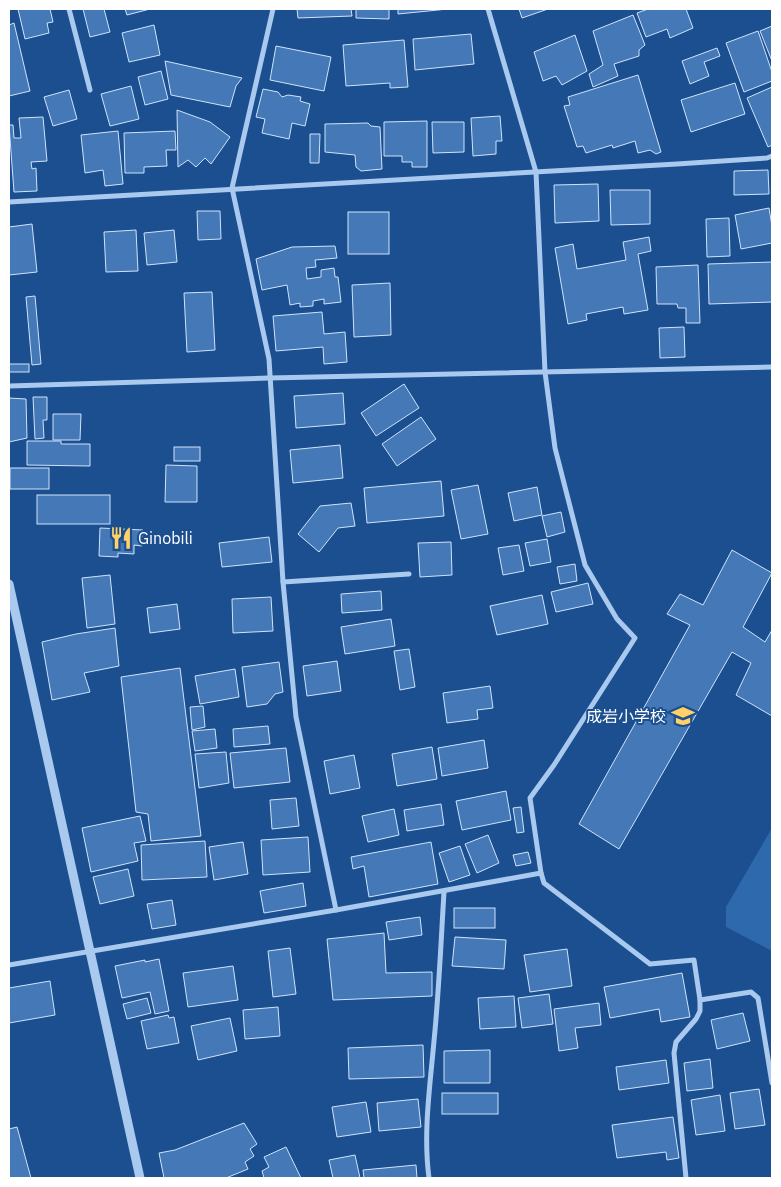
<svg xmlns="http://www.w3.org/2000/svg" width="781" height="1187" viewBox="0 0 781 1187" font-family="'IBM Plex Sans','Noto Sans JP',sans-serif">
<rect width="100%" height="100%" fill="#1b4f8f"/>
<path fill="#2e69ad" d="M772,828V951L726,927V907Z"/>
<g fill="#4478b7" stroke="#cfe3fa">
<path d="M18,9H50L53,22L47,23L49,33L25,39Z"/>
<path d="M83,9H104L110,32L90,37Z"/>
<path d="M125,9H150L127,15Z"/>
<path d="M297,9H351L352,16L298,18Z"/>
<path d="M356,9H389V19L356,18Z"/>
<path d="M398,9H448L398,14Z"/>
<path d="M519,9H548L522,18Z"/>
<path d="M648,9H686L693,28L670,38L667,29L646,37L637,13Z"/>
<path d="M633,15L645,45L639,50V56L614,64L618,76L593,87L589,74L603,65L593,31Z"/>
<path d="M14,23L30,91L9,96V25Z"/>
<path d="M154,25L160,55L129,62L122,33Z"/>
<path d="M772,26V61L760,31Z"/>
<path d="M758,31L772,72V81L744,92L726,43Z"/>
<path d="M471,34L474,64L415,70L413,39Z"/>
<path d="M575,35L587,71L562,85L556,76L543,81L534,52Z"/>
<path d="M404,40L408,87L390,88V83L346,86L343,45Z"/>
<path d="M276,46L331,57L324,91L270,80Z"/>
<path d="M717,48L720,56L704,62L709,76L690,84L682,61Z"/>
<path d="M165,61L242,78L236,86L230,107L171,95Z"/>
<path d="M161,71L168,99L145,105L138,77Z"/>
<path d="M638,75L661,152L656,154L650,150L638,153L635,141L613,148L612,145L586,153L583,146L577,147L564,106L570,105L568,97Z"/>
<path d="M735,83L745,114L691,132L681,100Z"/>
<path d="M131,86L139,119L110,126L101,94Z"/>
<path d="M772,87V145L768,147L747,98Z"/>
<path d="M263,89L278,92L282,97L288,95L301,97L300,101L310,104L305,126L292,123L289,139L262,133L265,119L256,117Z"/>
<path d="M69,90L77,119L53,126L44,97Z"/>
<path d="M177,110L210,122L230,137L211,164L205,158L196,167L188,160L178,167Z"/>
<path d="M500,116L502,141H496V154L473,156L471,118Z"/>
<path d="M43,117L47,161L31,162L32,169L36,168L37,191L14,192L9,125H13L14,138H21L19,118Z"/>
<path d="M427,121V167H412V162H402V156H384V122Z"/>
<path d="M432,122H464V152L433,153Z"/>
<path d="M368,123L371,126L380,127L382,169L361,171L356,167L355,155L325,152V124Z"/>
<path d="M118,131L123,184L105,186L103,170L85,173L81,135Z"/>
<path d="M175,131L176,150H166L167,166L144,167V173H125L124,133Z"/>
<path d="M310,134H320L319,163H310Z"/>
<path d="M768,170L769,194L734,195V171Z"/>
<path d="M598,184L599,221L555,223L554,185Z"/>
<path d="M610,190H650V224L611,225Z"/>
<path d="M769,208L772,226V243L741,249L735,215Z"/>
<path d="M197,211H220L221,239L198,240Z"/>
<rect x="348" y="212" width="41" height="42"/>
<path d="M729,218L730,256L707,257L706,219Z"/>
<path d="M32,224L37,272L9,275V227Z"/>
<path d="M136,230L138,271L106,272L104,232Z"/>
<path d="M174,230L177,262L147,265L144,233Z"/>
<path d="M649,237L651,251L638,254L648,310L624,314L623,307L586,314L587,320L568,324L555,248L573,244L577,269L626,260L623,242Z"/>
<path d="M335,246L337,258L315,260L316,267L306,268L307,279L321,277V270L334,268L335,277H338L341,302L324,304V299L313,301V306L300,307V303L290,305L287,285L262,290L256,259L292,247Z"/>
<path d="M772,262V302L709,304L708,264Z"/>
<path d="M698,265L700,323H686V308H678L677,304H657L656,267Z"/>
<path d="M390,283L391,335L354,337L352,285Z"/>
<path d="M212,292L215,350L187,352L184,293Z"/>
<path d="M35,296L41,364L32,365L26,297Z"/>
<path d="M322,312L324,334L345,332L347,362L324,364L323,347L276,351L273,316Z"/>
<path d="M684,327L685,357L660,358L659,328Z"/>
<rect x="9" y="364" width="20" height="8"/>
<path d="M404,384L419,408L376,436L361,413Z"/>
<path d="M343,393L345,424L296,428L294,396Z"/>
<path d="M33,397H47V420H43L44,438L35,439Z"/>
<path d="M9,398L26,399L27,438L9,442Z"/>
<path d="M53,414H81L80,440H53Z"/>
<path d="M421,417L436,439L397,466L382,444Z"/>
<path d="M27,441H61V444H90V466L27,465Z"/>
<path d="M340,445L343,478L293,483L290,450Z"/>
<rect x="174" y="447" width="26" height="14"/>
<path d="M166,465L197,466V502H165Z"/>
<rect x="10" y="468" width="39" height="21"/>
<path d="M441,481L444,516L367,523L364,488Z"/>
<path d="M478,485L488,534L461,539L451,490Z"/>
<path d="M537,487L542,515L514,521L508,493Z"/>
<rect x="37" y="495" width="73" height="29"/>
<path d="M351,503L355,526L338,528L319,552L298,534L320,506Z"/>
<path d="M561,512L565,532L547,537L542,516Z"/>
<path d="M100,528L143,530L142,546L134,545V554L118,553V557L99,556Z"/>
<path d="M269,537L272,562L222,567L219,543Z"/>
<path d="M547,539L551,562L530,566L525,543Z"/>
<path d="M451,542L452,575L420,577L418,543Z"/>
<path d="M519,545L524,571L503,575L498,548Z"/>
<path d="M732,550L772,573L743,627L765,642L772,630V716L736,695L751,663L732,652L619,849L579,824L690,625L667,614L680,594L703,605Z"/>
<path d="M575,564L577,581L560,584L557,567Z"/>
<path d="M110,575L115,624L87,628L82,578Z"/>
<path d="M588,583L593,604L556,612L551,592Z"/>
<path d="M381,591L382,610L342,613L341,594Z"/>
<path d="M542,595L548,624L497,635L490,606Z"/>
<path d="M271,597L273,631L233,633L232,599Z"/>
<path d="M177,604L180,629L150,633L147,608Z"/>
<path d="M391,619L395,646L345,654L341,627Z"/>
<path d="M115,628L119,666L84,673L90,692L52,700L42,642L76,634Z"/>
<path d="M409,649L415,687L400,690L394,651Z"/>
<path d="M337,661L341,691L307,696L303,666Z"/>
<path d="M279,662L283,692L275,694L267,704L247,707L242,667Z"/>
<path d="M180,668L201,836L151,841L148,814L136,812L121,677Z"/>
<path d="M235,669L239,697L200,704L195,676Z"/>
<path d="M490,686L493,708L477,710L478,719L447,723L443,693Z"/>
<path d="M203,706L205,727L192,730L190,707Z"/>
<path d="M268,726L270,744L234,747L233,729Z"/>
<path d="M215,729L217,748L195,751L192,731Z"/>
<path d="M484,740L488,768L442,776L438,748Z"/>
<path d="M432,747L437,779L397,786L392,754Z"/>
<path d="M286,748L290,782L234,788L230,753Z"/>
<path d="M226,752L229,783L199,788L195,754Z"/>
<path d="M354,755L360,788L330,794L324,761Z"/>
<path d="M506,791L511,820L462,830L456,801Z"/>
<path d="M296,798L299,826L272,829L270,800Z"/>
<path d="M441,804L444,825L407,831L404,810Z"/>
<path d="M521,807L524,832L517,833L513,808Z"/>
<path d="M394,809L399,835L368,842L362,816Z"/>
<path d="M140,816L146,841L134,843L138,861L91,872L82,828Z"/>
<path d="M488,835L499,863L477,873L465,844Z"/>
<path d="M308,837L310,872L263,875L261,840Z"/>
<path d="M205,841L207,877L142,880L141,845Z"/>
<path d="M243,842L248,874L214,880L209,847Z"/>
<path d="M431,842L438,884L369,897L364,866L353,869L351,857Z"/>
<path d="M460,846L470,875L449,882L439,853Z"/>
<path d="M528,852L531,863L516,866L513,855Z"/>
<path d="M128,869L134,896L100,904L93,877Z"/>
<path d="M303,883L306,906L264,913L260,891Z"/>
<path d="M172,900L176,925L152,929L147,904Z"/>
<rect x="454" y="908" width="41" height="20"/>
<path d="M420,917L422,935L389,940L386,922Z"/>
<path d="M384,933L386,973L432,972V996L333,1000L327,939Z"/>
<path d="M455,937L506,940L504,969L452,966Z"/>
<path d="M290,948L296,994L273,997L268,951Z"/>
<path d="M567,949L572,986L530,992L524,955Z"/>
<path d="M159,959L169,1011L155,1014L150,992L122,998L115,966L145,960V962Z"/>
<path d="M233,966L238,1000L188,1007L183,973Z"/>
<path d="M682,973L690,1017L661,1022L659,1009L610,1018L604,987Z"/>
<path d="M50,981L55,1015L9,1023V988Z"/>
<path d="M549,994L553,1024L522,1028L518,998Z"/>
<path d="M514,996L516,1027L480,1029L478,998Z"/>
<path d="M147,998L151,1013L127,1019L123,1004Z"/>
<path d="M599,1003L601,1025L575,1028L578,1048L559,1051L554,1009Z"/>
<path d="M278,1007L280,1036L245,1039L243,1010Z"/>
<path d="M743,1013L750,1041L717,1049L711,1020Z"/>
<path d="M168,1015L169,1018L174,1017L179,1043L147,1049L141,1021Z"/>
<path d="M230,1018L237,1051L198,1060L191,1026Z"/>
<path d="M423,1045L424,1077L349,1079L348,1048Z"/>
<path d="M490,1050V1083H444V1051Z"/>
<path d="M710,1059L713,1088L687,1091L684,1063Z"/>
<path d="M666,1060L669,1083L619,1090L616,1067Z"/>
<path d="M759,1089L765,1125L735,1129L730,1093Z"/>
<rect x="442" y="1093" width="56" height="21"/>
<path d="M720,1095L725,1131L696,1135L691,1100Z"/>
<path d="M418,1099L421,1127L379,1131L377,1103Z"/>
<path d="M366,1102L371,1132L337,1137L332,1107Z"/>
<path d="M673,1117L679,1158L667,1160L666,1152L617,1158L612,1125Z"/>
<path d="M244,1123L257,1144L250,1149L254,1156L245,1162L248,1169L226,1178H164L159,1153L175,1150Z"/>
<path d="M17,1127L31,1178H9V1129Z"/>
<path d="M286,1147L301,1178H264L262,1171L269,1167L264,1157Z"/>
<path d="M355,1155L360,1178H333L329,1160Z"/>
<path d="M416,1165L417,1178H364L363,1170Z"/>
</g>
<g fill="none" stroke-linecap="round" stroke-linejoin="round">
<g stroke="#a9c9ee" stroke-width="5">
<path d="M69,9L90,90"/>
<path d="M273,9L232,188L269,359L283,582L296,717L336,910"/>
<path d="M488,9L536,172L545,372L555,448L585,565L617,619L635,638L554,765L530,798L541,873L544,883L650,964L694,960L700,1000V1011L696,1019L676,1042L674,1053L686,1178"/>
<path d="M9,202L677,164L767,158L772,156"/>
<path d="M9,386L269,378L772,367"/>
<path d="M283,582L409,574"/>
<path d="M9,965L336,910L541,873"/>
<path d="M700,1000L751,992L758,998L772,1083"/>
<path d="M429,1178C423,1133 430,1086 434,1041C439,991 441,941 444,892"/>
</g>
<path stroke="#a9c9ee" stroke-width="9" d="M9,584L140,1178"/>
</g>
<defs>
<symbol id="restaurant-bare" viewBox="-9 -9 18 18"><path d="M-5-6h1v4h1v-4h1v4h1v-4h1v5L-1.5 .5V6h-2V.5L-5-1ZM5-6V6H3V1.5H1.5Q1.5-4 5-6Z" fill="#ffd166" stroke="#1b4f8f" stroke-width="2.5" paint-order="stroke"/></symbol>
<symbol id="school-bare" viewBox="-9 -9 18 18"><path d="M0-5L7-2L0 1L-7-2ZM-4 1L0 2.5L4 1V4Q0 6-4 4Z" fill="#ffd166" stroke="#1b4f8f" stroke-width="2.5" paint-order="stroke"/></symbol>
</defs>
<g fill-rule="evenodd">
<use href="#restaurant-bare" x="105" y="522" width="32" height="32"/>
<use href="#school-bare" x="667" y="700" width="32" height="32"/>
</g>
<g text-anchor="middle" stroke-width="4" stroke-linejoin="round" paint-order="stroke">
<g font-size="16" fill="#fff" stroke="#1b4f8f" text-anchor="start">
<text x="138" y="544">Ginobili</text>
<text x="666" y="722" text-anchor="end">成岩小学校</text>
</g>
</g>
<rect width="781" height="1187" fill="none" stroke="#ffffff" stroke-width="20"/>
</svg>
